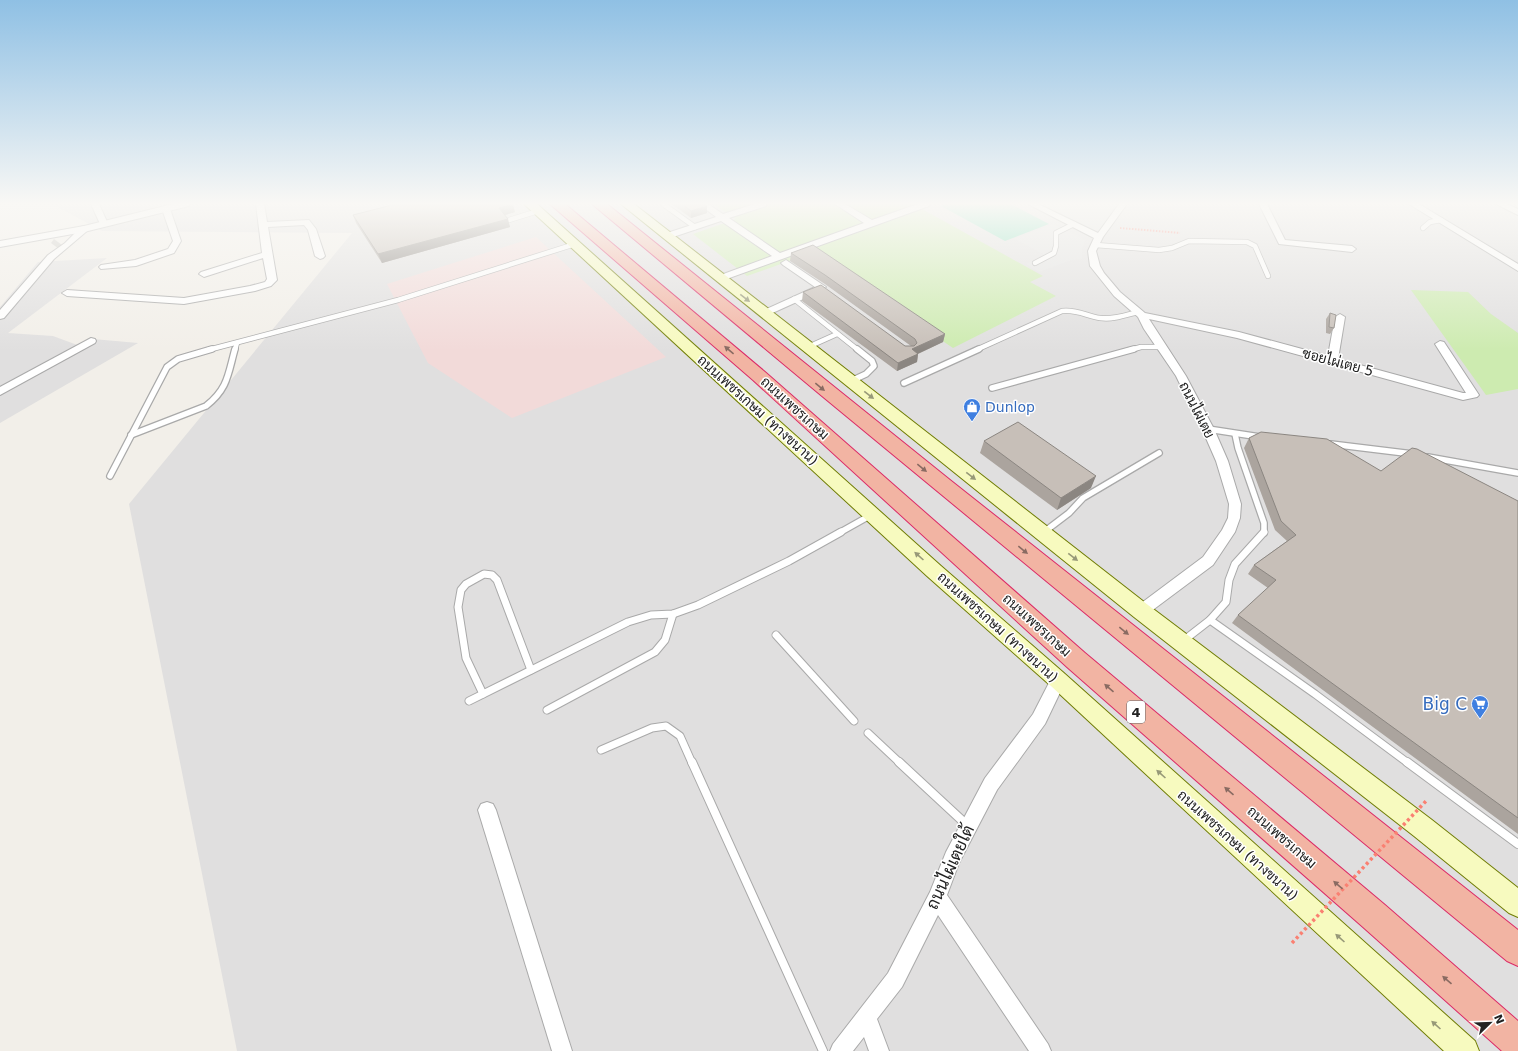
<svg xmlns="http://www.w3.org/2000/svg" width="1518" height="1051" viewBox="0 0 1518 1051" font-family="'DejaVu Sans',Sarabun,sans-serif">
<rect width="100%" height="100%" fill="#f2efe9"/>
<g fill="#e0dfdf">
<path d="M52,204H1518V1051H237L129,504L352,233L102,231Z"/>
<path d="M107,258L8,333L53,336L80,346L93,339L138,343L0,423V307L38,262Z"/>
</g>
<path fill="#f2dad9" d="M536,237L666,357L512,418L428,363L387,284Z"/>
<g fill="#cdebb0">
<path d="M713,204H913L1043,276L1030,282L1056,296L953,348L812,253L747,276L693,234L736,219Z"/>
<path d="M1411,290L1468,292L1491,314L1518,333V389L1486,395Z"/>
</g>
<path fill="#88e0be" d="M947,204H1011L1049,224L1005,241L941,206Z"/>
<g fill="#e2e2e2">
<path d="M1031,204H1123L1099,237Z"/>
<path d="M1053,224L1085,240L1082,248V259L1072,260L1039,272L1026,264L1045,255L1015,239Z"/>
</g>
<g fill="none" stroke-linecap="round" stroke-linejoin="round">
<path stroke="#c8c6c1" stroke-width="10" stroke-dasharray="10 4.5" stroke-linecap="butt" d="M55,246L58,242"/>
<defs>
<g id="service-far3">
<path d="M663,204L695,227"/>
<path d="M509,220L538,211"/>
<path d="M1423,228L1430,222L1441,220"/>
<path d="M1096,245L1159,250L1172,248L1189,241L1247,242L1255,246L1268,276"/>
<path d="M1035,263L1054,253L1056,246V233L1074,224"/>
<path d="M794,299L858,350"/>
<path d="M808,347L837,334"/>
<path d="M208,350L398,300L575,244"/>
<path d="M235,350L237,343"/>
<path d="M976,350L1062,311C1076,309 1087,316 1100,318C1113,320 1126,315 1138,312"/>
<path d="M1130,350L1141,347H1161"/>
</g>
<g id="service-far2">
<path d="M851,381L866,374L874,366L872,361L857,349"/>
<path d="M904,383L979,349"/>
<path d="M992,388L1134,349"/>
<path d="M1208,429L1260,437"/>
<path d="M1235,434L1238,448L1264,523V533"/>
<path d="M131,435L206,406C228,389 228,374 235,349"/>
<path d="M1331,444L1413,454"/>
<path d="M1428,457L1518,473"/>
<path d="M110,476L167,367L178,359L212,349"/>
<path d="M1044,532L1069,513L1083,498L1159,453"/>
<path d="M839,533L871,515"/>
</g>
<g id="service-far1">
<path d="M1210,620L1315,694L1408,763"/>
<path d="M776,635L854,721"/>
<path d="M1183,641L1210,620L1226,602L1229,580L1235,564L1264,532"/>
<path d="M483,694L466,658L458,607L461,590L466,584L484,574L492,575L497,580L531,670"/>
<path d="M469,701L628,622L651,615L673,614L698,605L789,561L841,532"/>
<path d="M547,710L655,652L665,640L673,614"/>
<path d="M868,733L900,763"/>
<path d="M601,750L652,728L666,726L680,736L692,763"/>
</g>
<g id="service">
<path d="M692,762L823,1051"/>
<path d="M899,762L968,826"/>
<path d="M1407,762L1518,844"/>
</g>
<g id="minor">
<path d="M91,204H99L108,224L107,226H101Z"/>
<path d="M256,204H264L267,222L309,220L316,229L325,256L323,258L320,259L315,256L308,230L304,225L268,227L277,280L271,286L255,291L184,304L67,296L62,293L67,290L184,298L250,286L265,282L267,279L263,258L207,276L204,277L199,274L201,272L262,253Z"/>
<path d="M699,204H708L723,214L755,204H767L766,206L729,218L780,253L864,223L835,204H845L872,220L918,204H930L929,206L721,281L718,280L716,278L718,276L772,256L721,221L670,238H664L663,236L664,234L716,217Z"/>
<path d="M1028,204H1038L1098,233L1119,204H1127L1103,237L1096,251L1100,266L1104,273L1120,292L1145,313L1239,332L1328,356L1335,317L1340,314L1345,317L1338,359L1463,393H1466L1435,344L1440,341L1444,342L1479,395L1477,397L1463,400L1237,338L1149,319L1186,376L1214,429L1228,461L1241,504L1240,518L1235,532L1213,565L1146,615L1141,617L1136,615L1134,611L1136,607L1203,557L1222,530L1228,518L1229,504L1216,461L1202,429L1176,376L1144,329L1138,317L1114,296L1090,266L1088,251L1094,238Z"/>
<path d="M1259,204H1267L1285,240L1352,246L1356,249L1352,252L1279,244Z"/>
<path d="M1409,204H1419L1518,264V271Z"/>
<path d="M1496,204H1507L1518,209V215Z"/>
<path d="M166,206L170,209L181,241L174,253L136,266L101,269L99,267L101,265L135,260L168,249L173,241L162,209Z"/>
<path d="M84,226L87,227L88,229L87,231L54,259L4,318L0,319V310L48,255L65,243L81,227Z"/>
<path d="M786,260L826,287L821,291L768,315H762L760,313L762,311L815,287L783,265L781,263Z"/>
<path d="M91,338L95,339L96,341L95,343L0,395V387Z"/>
<path d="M1058,673L1063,675L1066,680L1045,724L997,790L959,863L947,895L1048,1044L1051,1051H1029L938,915L902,987L877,1019L889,1051H869L864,1037L853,1051H830L833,1044L888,973L930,892L946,852L985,778L1033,714L1053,675Z"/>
<path d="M487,802L493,804L496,810L572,1051H552L478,810L481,804Z"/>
</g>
<path id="tertiary" d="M173,204H190L189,206L84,232L0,247V241L84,226Z"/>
<g id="secondary">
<path d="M524,204H537L941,566L1065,674L1475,1041L1479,1051H1444L1051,686L927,576Z"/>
<path d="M621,204H634L1148,605L1432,820L1518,888V917L1509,913L1414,836L1134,617Z"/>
</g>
<g id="trunk">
<path d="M550,204H565L765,372L1085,653L1385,905L1518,1021V1051H1502L1363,927L1067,667L753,380Z"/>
<path d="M592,204H607L950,480L1518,930V966L1507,961L822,396Z"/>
</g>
</defs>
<use href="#service-far3" stroke="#a9a9a9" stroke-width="6"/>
<use href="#service-far2" stroke="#a9a9a9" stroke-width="8"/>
<use href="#service-far1" stroke="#a9a9a9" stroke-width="9"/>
<use href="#service" stroke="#a9a9a9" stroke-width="10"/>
<use href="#minor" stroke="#a9a9a9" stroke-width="2"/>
<use href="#tertiary" stroke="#a9a9a9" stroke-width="2"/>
<use href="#secondary" stroke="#707d05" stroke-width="2"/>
<use href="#trunk" stroke="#dc2a67" stroke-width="2"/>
<path stroke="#fa8072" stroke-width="2" stroke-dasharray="1.5 1.5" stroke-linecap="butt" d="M1120,228L1180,233"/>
<use href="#service-far3" stroke="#fff" stroke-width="4.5"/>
<use href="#service-far2" stroke="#fff" stroke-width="5.5"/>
<use href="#service-far1" stroke="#fff" stroke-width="7"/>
<use href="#service" stroke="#fff" stroke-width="8"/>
<use href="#minor" fill="#fff" fill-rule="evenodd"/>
<use href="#tertiary" fill="#fff" fill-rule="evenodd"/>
<use href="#secondary" fill="#f7fabf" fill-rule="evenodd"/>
<use href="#trunk" fill="#f2b4a3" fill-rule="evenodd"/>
<path stroke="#fa8072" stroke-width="3.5" stroke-dasharray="3 3" stroke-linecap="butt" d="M1292,943L1427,800"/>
</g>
<g fill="#aba49e">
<path d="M672,204H704L707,206V213L691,218Z"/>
<path d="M515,212L505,215L510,227L382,263L356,223L353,215Z"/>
<path d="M791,253L945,334L943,342L918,354L917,362L897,371L802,301L803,292L905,346H911L825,284L790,261Z"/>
<path d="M1330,313L1334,328L1330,334L1326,333V319Z"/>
<path d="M1249,438L1381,471L1518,501V834L1232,623L1238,615L1268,588L1248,574L1254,565L1287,541L1275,530L1244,448Z"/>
<path d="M984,441L1091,488L1057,510L980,453Z"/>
</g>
<g fill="#8b8681">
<path d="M513,204L515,212L501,216L499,208Z"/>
<path d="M707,206V213L691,218V211Z"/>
<path d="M508,219L510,227L382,263L378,254Z"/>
<path d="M945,334L943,342L913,356L918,354L917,362L897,371L898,363L912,349Z"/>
<path d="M1096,476L1091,488L1057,510L1061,498Z"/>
</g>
<g fill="#c7bfb8" stroke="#8b8681">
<path d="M396,204H513L499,208L508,219L378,254L353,215Z"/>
<path d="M682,204H704L707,206L691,211Z"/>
<path d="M813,245L945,334L912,349L918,354L898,363L803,292L821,285L905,346H914L917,343L915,339L825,275L791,253Z"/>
<path d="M1330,313L1336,315L1334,328L1329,327Z"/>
<path d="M1018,422L1096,476L1061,498L984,441Z"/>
<path d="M1261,432L1327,439L1381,471L1412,448L1417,449L1518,501V818L1238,615L1276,580L1254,565L1296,535L1281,521L1249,438Z"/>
</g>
<defs><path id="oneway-solid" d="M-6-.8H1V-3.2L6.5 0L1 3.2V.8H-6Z"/></defs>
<g fill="#979978">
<use href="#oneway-solid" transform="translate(745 298) rotate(38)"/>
<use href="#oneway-solid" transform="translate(869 395) rotate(38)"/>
<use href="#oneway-solid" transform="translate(971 476) rotate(38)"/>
<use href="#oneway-solid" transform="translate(919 556) rotate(-138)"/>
<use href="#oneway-solid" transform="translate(1073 557) rotate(38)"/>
<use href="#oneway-solid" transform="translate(1161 774) rotate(-138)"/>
<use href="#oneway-solid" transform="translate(1340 938) rotate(-138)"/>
<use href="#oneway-solid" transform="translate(1436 1025) rotate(-138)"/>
</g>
<g fill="#8a6b62">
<use href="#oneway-solid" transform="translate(729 350) rotate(-140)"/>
<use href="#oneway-solid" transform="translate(820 387) rotate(39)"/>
<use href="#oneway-solid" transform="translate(922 468) rotate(39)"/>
<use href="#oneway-solid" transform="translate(1023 550) rotate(39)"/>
<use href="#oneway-solid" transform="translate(1124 631) rotate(39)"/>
<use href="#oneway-solid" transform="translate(1109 688) rotate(-139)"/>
<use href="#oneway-solid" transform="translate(1229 791) rotate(-139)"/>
<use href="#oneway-solid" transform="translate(1338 885) rotate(-139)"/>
<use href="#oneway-solid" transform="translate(1447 980) rotate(-139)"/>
</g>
<linearGradient id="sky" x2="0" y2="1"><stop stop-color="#8fc0e4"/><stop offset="0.58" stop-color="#f9f8f5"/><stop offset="1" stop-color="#f9f8f5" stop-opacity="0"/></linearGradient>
<rect width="1518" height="351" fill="url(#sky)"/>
<defs>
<symbol id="shop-pin" viewBox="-11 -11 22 30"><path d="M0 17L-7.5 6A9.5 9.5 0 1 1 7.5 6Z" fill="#3f7fe0" stroke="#fff"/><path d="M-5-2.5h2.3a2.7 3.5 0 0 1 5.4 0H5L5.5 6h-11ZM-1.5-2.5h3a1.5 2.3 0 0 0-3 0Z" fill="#fff"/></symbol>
<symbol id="supermarket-pin" viewBox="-11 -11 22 30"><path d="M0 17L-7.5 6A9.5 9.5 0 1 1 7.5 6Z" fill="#3f7fe0" stroke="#fff"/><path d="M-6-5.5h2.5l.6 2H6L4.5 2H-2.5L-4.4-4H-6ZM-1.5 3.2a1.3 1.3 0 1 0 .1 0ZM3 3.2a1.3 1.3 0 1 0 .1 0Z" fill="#fff"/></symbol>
</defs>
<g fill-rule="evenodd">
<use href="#shop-pin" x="962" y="397" width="20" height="27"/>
<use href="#supermarket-pin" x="1470" y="694" width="20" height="27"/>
</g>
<g text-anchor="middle" stroke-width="3" stroke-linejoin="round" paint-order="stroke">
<rect fill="#fff" stroke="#646464" stroke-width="1" x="1127" y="701" width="18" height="22" rx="3"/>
<g font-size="13" font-weight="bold" fill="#222">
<text x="1136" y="717">4</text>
</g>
<g font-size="14" fill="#222" stroke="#fff">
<text transform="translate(1338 362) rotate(15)" y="5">ซอยไผ่เตย 5</text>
<text transform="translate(795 408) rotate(42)" y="5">ถนนเพชรเกษม</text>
<text transform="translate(758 410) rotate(42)" y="5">ถนนเพชรเกษม (ทางขนาน)</text>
<text transform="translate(1197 410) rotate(63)" y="5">ถนนไผ่เตย</text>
<text transform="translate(1037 625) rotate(42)" y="5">ถนนเพชรเกษม</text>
<text transform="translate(998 627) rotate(42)" y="5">ถนนเพชรเกษม (ทางขนาน)</text>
<text transform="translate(1282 837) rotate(41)" y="5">ถนนเพชรเกษม</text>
<text transform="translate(1238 845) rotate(42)" y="5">ถนนเพชรเกษม (ทางขนาน)</text>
</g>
<g font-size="14" fill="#366cbe" stroke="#fff" text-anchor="start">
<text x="985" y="412">Dunlop</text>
</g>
<g font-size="17" fill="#366cbe" stroke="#fff" text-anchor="end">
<text x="1467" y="710">Big C</text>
</g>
<g font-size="17" fill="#222" stroke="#fff">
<text transform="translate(950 867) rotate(-65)" y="6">ถนนไผ่เตยใต้</text>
</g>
</g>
<g transform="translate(1490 1023) rotate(67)" stroke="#ffffff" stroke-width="3" paint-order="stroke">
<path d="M0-3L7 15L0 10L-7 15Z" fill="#222222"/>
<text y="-6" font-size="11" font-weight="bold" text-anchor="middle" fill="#222222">N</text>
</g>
</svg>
